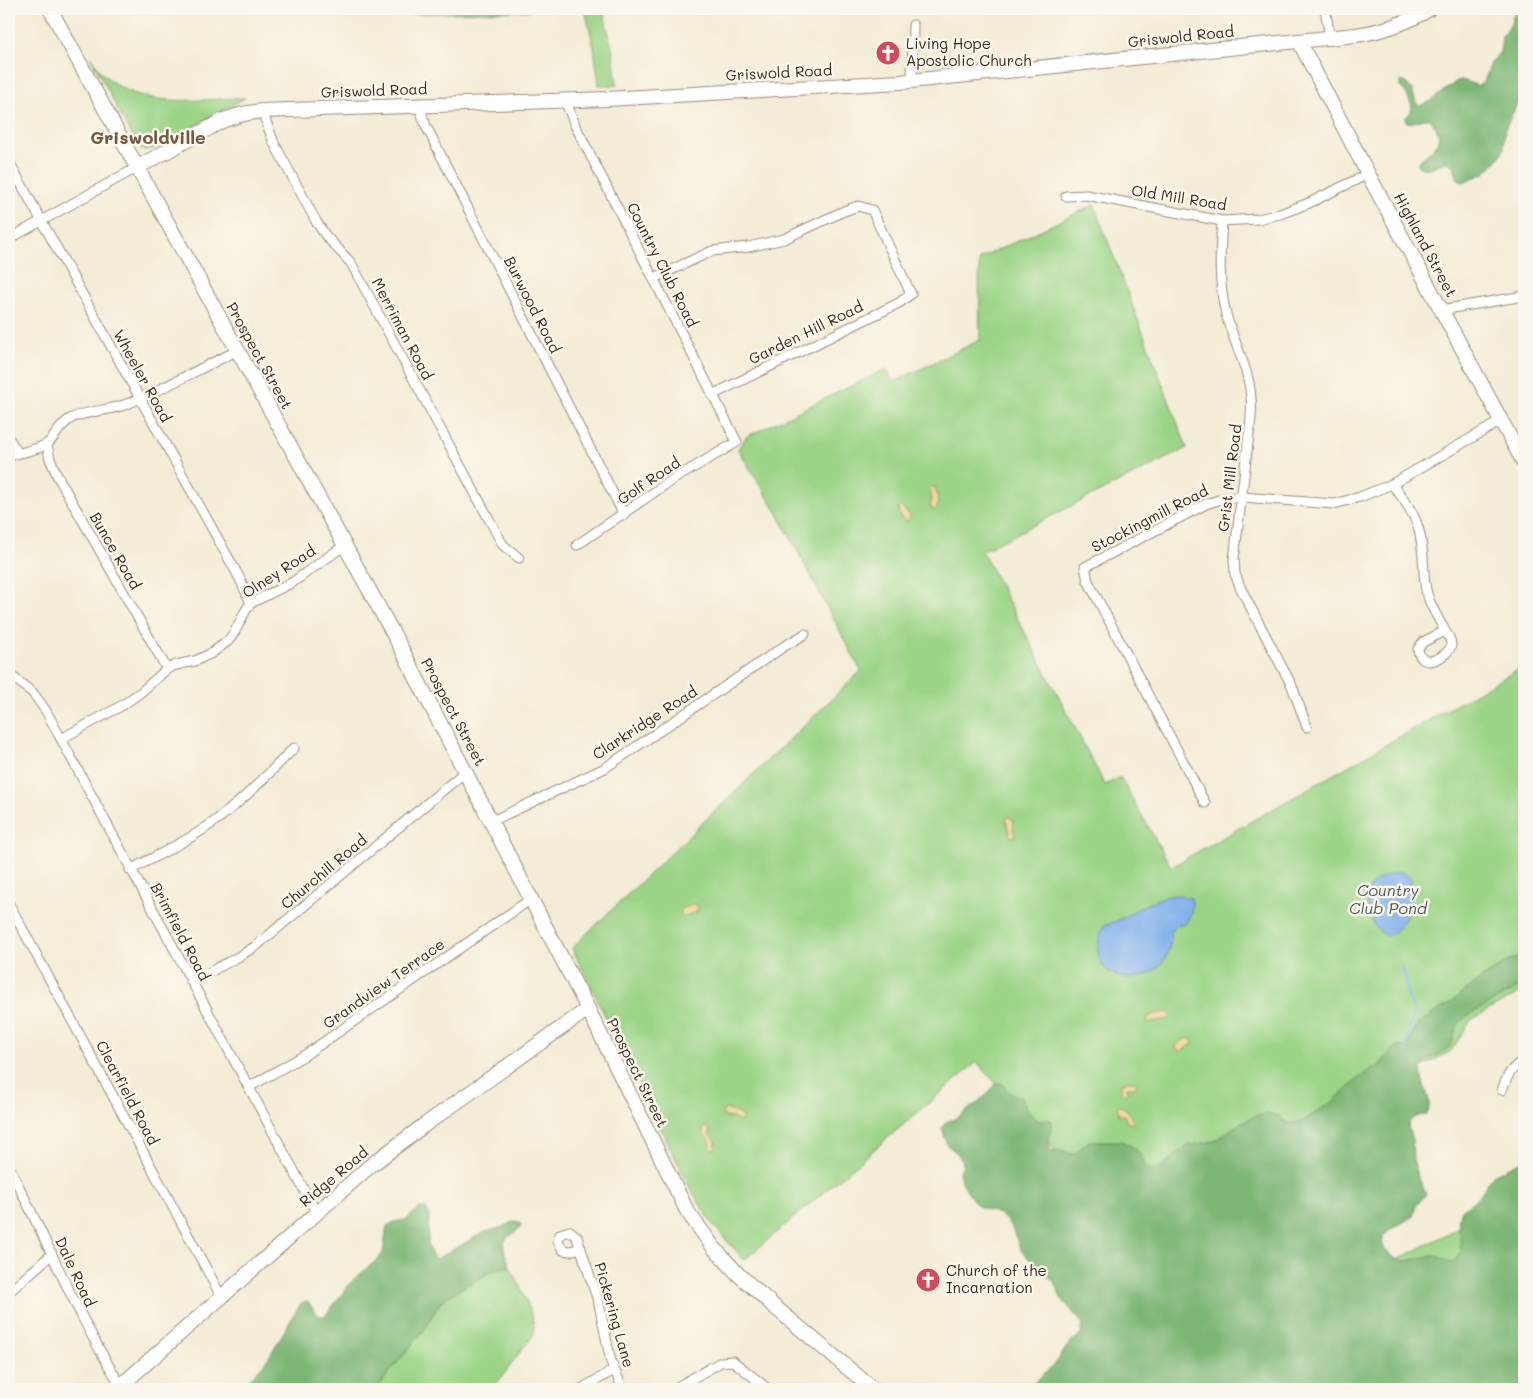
<svg xmlns="http://www.w3.org/2000/svg" width="1533" height="1398" viewBox="0 0 1533 1398" font-family="Mali,sans-serif">
<rect width="100%" height="100%" fill="#fbf7ec"/>
<filter id="ink" filterUnits="userSpaceOnUse"><feTurbulence type="fractalNoise" baseFrequency=".02" numOctaves="2"/><feDisplacementMap in="SourceGraphic" scale="10" xChannelSelector="R" yChannelSelector="G"/><feConvolveMatrix kernelMatrix="1 2 1 2 8 2 1 2 1" color-interpolation-filters="sRGB"/></filter>
<filter id="wash" filterUnits="userSpaceOnUse"><feTurbulence type="fractalNoise" baseFrequency=".0096" numOctaves="4" result="noise"/><feDisplacementMap in="SourceGraphic" scale="20" xChannelSelector="R" yChannelSelector="G"/><feGaussianBlur stdDeviation="1.12" result="paint"/><feColorMatrix in="noise" values="0 0 0 0 0 0 0 0 0 0 0 0 0 0 0 0 0 1.4 0 .05"/><feComposite in="paint" operator="in"/></filter>
<g filter="url(#wash)">
<rect width="100%" height="100%" fill="#f3ecd6"/>
<g fill="#9bd487" stroke="#6b7f52">
<path d="M339,9H603L613,53L617,85H599L594,47L585,9L342,16Z"/>
<path d="M90,56C123,114 190,99 245,98L155,148L143,150L137,146Z"/>
<path d="M1094,205L1187,448L982,551L1105,785L1120,777L1171,867L1524,666V990L1471,1020L1451,1051L1297,1136L1374,1272L1524,1194V1389L1122,1274L1051,1144L977,1062L744,1260L713,1225L690,1188L572,948L861,671L777,512L738,449L746,437L886,369L894,382L980,340L979,259Z"/>
<path d="M508,1266L510,1267C517,1279 537,1320 534,1333C532,1339 526,1344 522,1349C512,1363 503,1377 491,1389H376L422,1332L438,1306L445,1297L494,1270Z"/>
</g>
<g fill="#7cb674" stroke="#5c7049">
<path d="M1515,9H1524V96L1517,104L1505,129L1504,137V149L1499,158L1485,173L1463,182L1458,180C1457,176 1456,172 1454,168C1446,152 1431,176 1418,166V162C1425,156 1442,144 1438,133C1437,127 1432,123 1429,119C1421,118 1413,124 1407,122L1405,119L1410,113L1412,106L1405,91L1400,87V82H1405L1412,90L1416,102L1420,106L1432,100L1457,81L1462,80L1478,86L1484,82L1491,63L1500,52L1502,36L1511,24Z"/>
<path d="M1524,956V985L1467,1016C1463,1019 1457,1025 1455,1031C1453,1037 1454,1042 1448,1048C1442,1055 1426,1057 1423,1066C1416,1081 1437,1100 1426,1115C1417,1115 1409,1118 1408,1127L1412,1140L1413,1158L1416,1172L1426,1194L1415,1207L1413,1216L1387,1232L1382,1241C1384,1249 1386,1252 1393,1257C1407,1266 1419,1256 1434,1256C1443,1256 1452,1268 1459,1256C1465,1245 1454,1225 1461,1210L1477,1199L1493,1175L1524,1160V1389H1024L1035,1382L1056,1363L1070,1342L1081,1335L1083,1324L1061,1298L1053,1280L1038,1268L1021,1250L1012,1228L1006,1220L999,1214L980,1207L974,1202L961,1180L959,1172L963,1165L962,1160L957,1153L947,1145L942,1128L946,1122L959,1117L988,1094L995,1084L1001,1083C1005,1086 1006,1089 1009,1092C1013,1095 1016,1094 1020,1097C1027,1106 1030,1117 1041,1122L1047,1119L1051,1121C1053,1132 1045,1141 1052,1152L1060,1151L1071,1154L1075,1153L1089,1141H1122L1136,1149L1142,1158L1146,1167L1152,1170L1162,1166L1188,1146L1214,1141L1242,1122L1256,1116L1267,1114L1279,1116L1282,1120L1290,1123L1301,1122L1331,1103L1365,1073L1379,1066L1395,1047L1404,1046L1409,1043L1417,1024L1450,1003L1482,978L1510,960Z"/>
<path d="M419,1208H425L429,1214C430,1227 423,1250 436,1259L485,1232L503,1227L510,1223L516,1221L520,1223L521,1225C516,1235 511,1233 506,1239C500,1247 508,1259 510,1267H502L494,1270L448,1296L441,1301L424,1330L376,1389H235L253,1376L266,1362L301,1303L307,1301L319,1316H325L353,1280L377,1260L383,1253L387,1226L394,1222L406,1220Z"/>
</g>
<g fill="#eeda9e" stroke="#94825e">
<path d="M932,487H935L938,498L937,508L934,511L930,506L932,499L930,488Z"/>
<path d="M900,506L910,515L909,520L906,521L900,517L898,508Z"/>
<path d="M1007,817H1011L1014,822L1013,829L1015,836L1012,837L1010,836L1006,821Z"/>
<path d="M693,904L698,906L697,912L683,916L680,913L682,909Z"/>
<path d="M1169,1012L1171,1018C1164,1021 1156,1020 1149,1023L1147,1021L1148,1017L1155,1014Z"/>
<path d="M1191,1038L1193,1044L1181,1051L1177,1050L1176,1047C1179,1041 1185,1039 1191,1038Z"/>
<path d="M1135,1081L1137,1083L1136,1087H1127L1128,1092L1123,1093L1121,1091V1084L1126,1081Z"/>
<path d="M1119,1106L1125,1108L1133,1120L1132,1124L1127,1122L1124,1115H1119L1117,1107Z"/>
<path d="M726,1109L739,1114L742,1118V1121L741,1122L732,1118L724,1117L722,1111Z"/>
<path d="M706,1127L709,1128L710,1136L716,1142L715,1149H711L708,1139L703,1134V1129Z"/>
</g>
<g fill="#82b1ec" stroke="#5e6e85">
<path d="M1401,872L1410,877C1416,897 1407,927 1387,936C1376,930 1372,924 1369,911C1362,885 1378,876 1401,872Z"/>
<path d="M1174,895L1191,898C1194,907 1190,919 1184,925H1177L1171,931C1174,999 1072,990 1104,926C1131,917 1144,900 1174,895Z"/>
</g>
<g fill="none" stroke-linecap="round" stroke-linejoin="round">
<path stroke="#82b1ec" stroke-width="2.5" d="M1401,967L1405,976L1407,996L1414,1009L1405,1050"/>
</g>
</g>
<g filter="url(#ink)">
<g fill="none" stroke-linecap="round" stroke-linejoin="round">
<defs>
<g id="street">
<path d="M1325,9L1330,37"/>
<path d="M912,81L913,25"/>
<path d="M565,100L575,125L737,442L672,480L577,545"/>
<path d="M419,106L426,126L624,515"/>
<path d="M262,111L274,143L317,223L326,236L351,263L503,545L519,558"/>
<path d="M9,162L239,577L251,603"/>
<path d="M1066,196L1086,195L1222,221L1258,219L1280,214L1309,203L1368,174"/>
<path d="M1222,221C1220,252 1218,283 1226,314C1233,342 1250,370 1251,399C1252,405 1251,412 1251,418L1234,559L1235,574L1241,589L1292,686L1307,727"/>
<path d="M9,239L136,168"/>
<path d="M654,278L712,251L748,247L784,239L844,211L858,206L872,210L911,294L899,303L712,395"/>
<path d="M1441,310L1524,296"/>
<path d="M9,439L18,453"/>
<path d="M47,444L50,459L58,477L167,669"/>
<path d="M9,456C20,452 40,450 48,443C57,435 60,424 72,418C89,410 109,411 127,404C164,389 200,368 237,351"/>
<path d="M1392,484C1402,497 1413,511 1418,527C1424,546 1423,565 1425,584C1427,601 1437,616 1445,631L1423,642L1418,649C1421,673 1450,655 1451,645C1451,639 1448,635 1445,631"/>
<path d="M9,674L33,693L46,711L316,1212"/>
<path d="M61,739L121,706L141,692L167,669L176,665L195,661L212,653L228,641L234,633L246,610L251,603L293,582L345,545"/>
<path d="M1205,803L1088,581L1085,567L1206,504L1222,499L1242,497L1334,504L1360,497L1392,484L1501,421"/>
<path d="M492,821L605,768L783,647L805,634"/>
<path d="M130,870C158,855 186,842 211,824C242,802 268,774 294,748"/>
<path d="M9,904L221,1296"/>
<path d="M191,982L238,957L256,946L466,771"/>
<path d="M249,1087L305,1055L531,899"/>
<path d="M1502,1090C1507,1076 1511,1068 1524,1060"/>
<path d="M9,1167C47,1240 77,1316 121,1386"/>
<path d="M581,1248L570,1251L563,1250L558,1241L560,1234L570,1231L577,1237L599,1304L611,1362L623,1389"/>
<path d="M9,1292L52,1254"/>
<path d="M581,1389L614,1370"/>
<path d="M674,1389L721,1362L733,1361L768,1389"/>
</g>
<g id="secondary">
<path d="M50,9L400,646L588,1009L687,1211L714,1248L738,1274L777,1309L873,1389"/>
<path d="M1299,41L1368,174L1524,463"/>
<path d="M136,168L224,120L243,114L262,111L607,99L900,82L1356,35C1383,31 1406,24 1429,9"/>
<path d="M117,1389L370,1166L423,1126L588,1009"/>
</g>
</defs>
<use href="#street" stroke="#978b7a" stroke-width="11"/>
<use href="#secondary" stroke="#978b7a" stroke-width="16"/>
<use href="#street" stroke="#fff" stroke-width="9"/>
<use href="#secondary" stroke="#fff" stroke-width="14"/>
</g>
</g>
<defs>
<symbol id="church-disc" viewBox="-11 -11 22 22"><circle r="9.5" fill="#d1495b" stroke="#fbf7ec"/><path d="M-1.2-6h2.4v3.5h3.3v2.4h-3.3V6h-2.4V-.1h-3.3v-2.4h3.3Z" fill="#fff"/></symbol>
</defs>
<g fill-rule="evenodd">
<use href="#church-disc" x="874" y="39" width="28" height="28"/>
<use href="#church-disc" x="914" y="1266" width="28" height="28"/>
</g>
<g text-anchor="middle" stroke-width="5" stroke-linejoin="round" paint-order="stroke">
<g font-size="15" fill="#3b2a1e" stroke="#fbf7ec">
<text transform="translate(1181 37) rotate(-6)" y="5">Griswold Road</text>
<text transform="translate(779 73) rotate(-3)" y="5">Griswold Road</text>
<text transform="translate(374 91) rotate(-2)" y="5">Griswold Road</text>
<text transform="translate(1179 198) rotate(9)" y="5">Old Mill Road</text>
<text transform="translate(1425 245) rotate(62)" y="5">Highland Street</text>
<text transform="translate(662 265) rotate(63)" y="5">Country Club Road</text>
<text transform="translate(532 305) rotate(63)" y="5">Burwood Road</text>
<text transform="translate(402 329) rotate(62)" y="5">Merriman Road</text>
<text transform="translate(806 333) rotate(-26)" y="5">Garden Hill Road</text>
<text transform="translate(259 356) rotate(61)" y="5">Prospect Street</text>
<text transform="translate(142 376) rotate(61)" y="5">Wheeler Road</text>
<text transform="translate(1230 478) rotate(-83)" y="5">Grist Mill Road</text>
<text transform="translate(649 481) rotate(-34)" y="5">Golf Road</text>
<text transform="translate(1150 519) rotate(-27)" y="5">Stockingmill Road</text>
<text transform="translate(115 551) rotate(60)" y="5">Bunce Road</text>
<text transform="translate(279 572) rotate(-33)" y="5">Olney Road</text>
<text transform="translate(453 712) rotate(62)" y="5">Prospect Street</text>
<text transform="translate(645 723) rotate(-33)" y="5">Clarkridge Road</text>
<text transform="translate(324 872) rotate(-40)" y="5">Churchill Road</text>
<text transform="translate(180 932) rotate(62)" y="5">Brimfield Road</text>
<text transform="translate(384 984) rotate(-35)" y="5">Grandview Terrace</text>
<text transform="translate(637 1073) rotate(64)" y="5">Prospect Street</text>
<text transform="translate(127 1093) rotate(62)" y="5">Clearfield Road</text>
<text transform="translate(334 1177) rotate(-40)" y="5">Ridge Road</text>
<text transform="translate(75 1272) rotate(65)" y="5">Dale Road</text>
<text transform="translate(614 1315) rotate(74)" y="5">Pickering Lane</text>
</g>
<g font-size="15" fill="#3b2a1e" stroke="#fbf7ec" text-anchor="start">
<text x="906" y="49">Living Hope<tspan x="906" dy="17">Apostolic Church</tspan></text>
<text x="946" y="1276">Church of the<tspan x="946" dy="17">Incarnation</tspan></text>
</g>
<g font-size="16" font-style="italic" fill="#545966" stroke="#fbf7ec">
<text x="1388" y="896">Country<tspan x="1388" dy="18">Club Pond</tspan></text>
</g>
<g font-size="18" font-weight="bold" fill="#725842" stroke="#fbf7ec">
<text x="148" y="144">Griswoldville</text>
</g>
</g>
<rect width="1533" height="1398" fill="none" stroke="#fbf7ec" stroke-width="30"/>
</svg>
